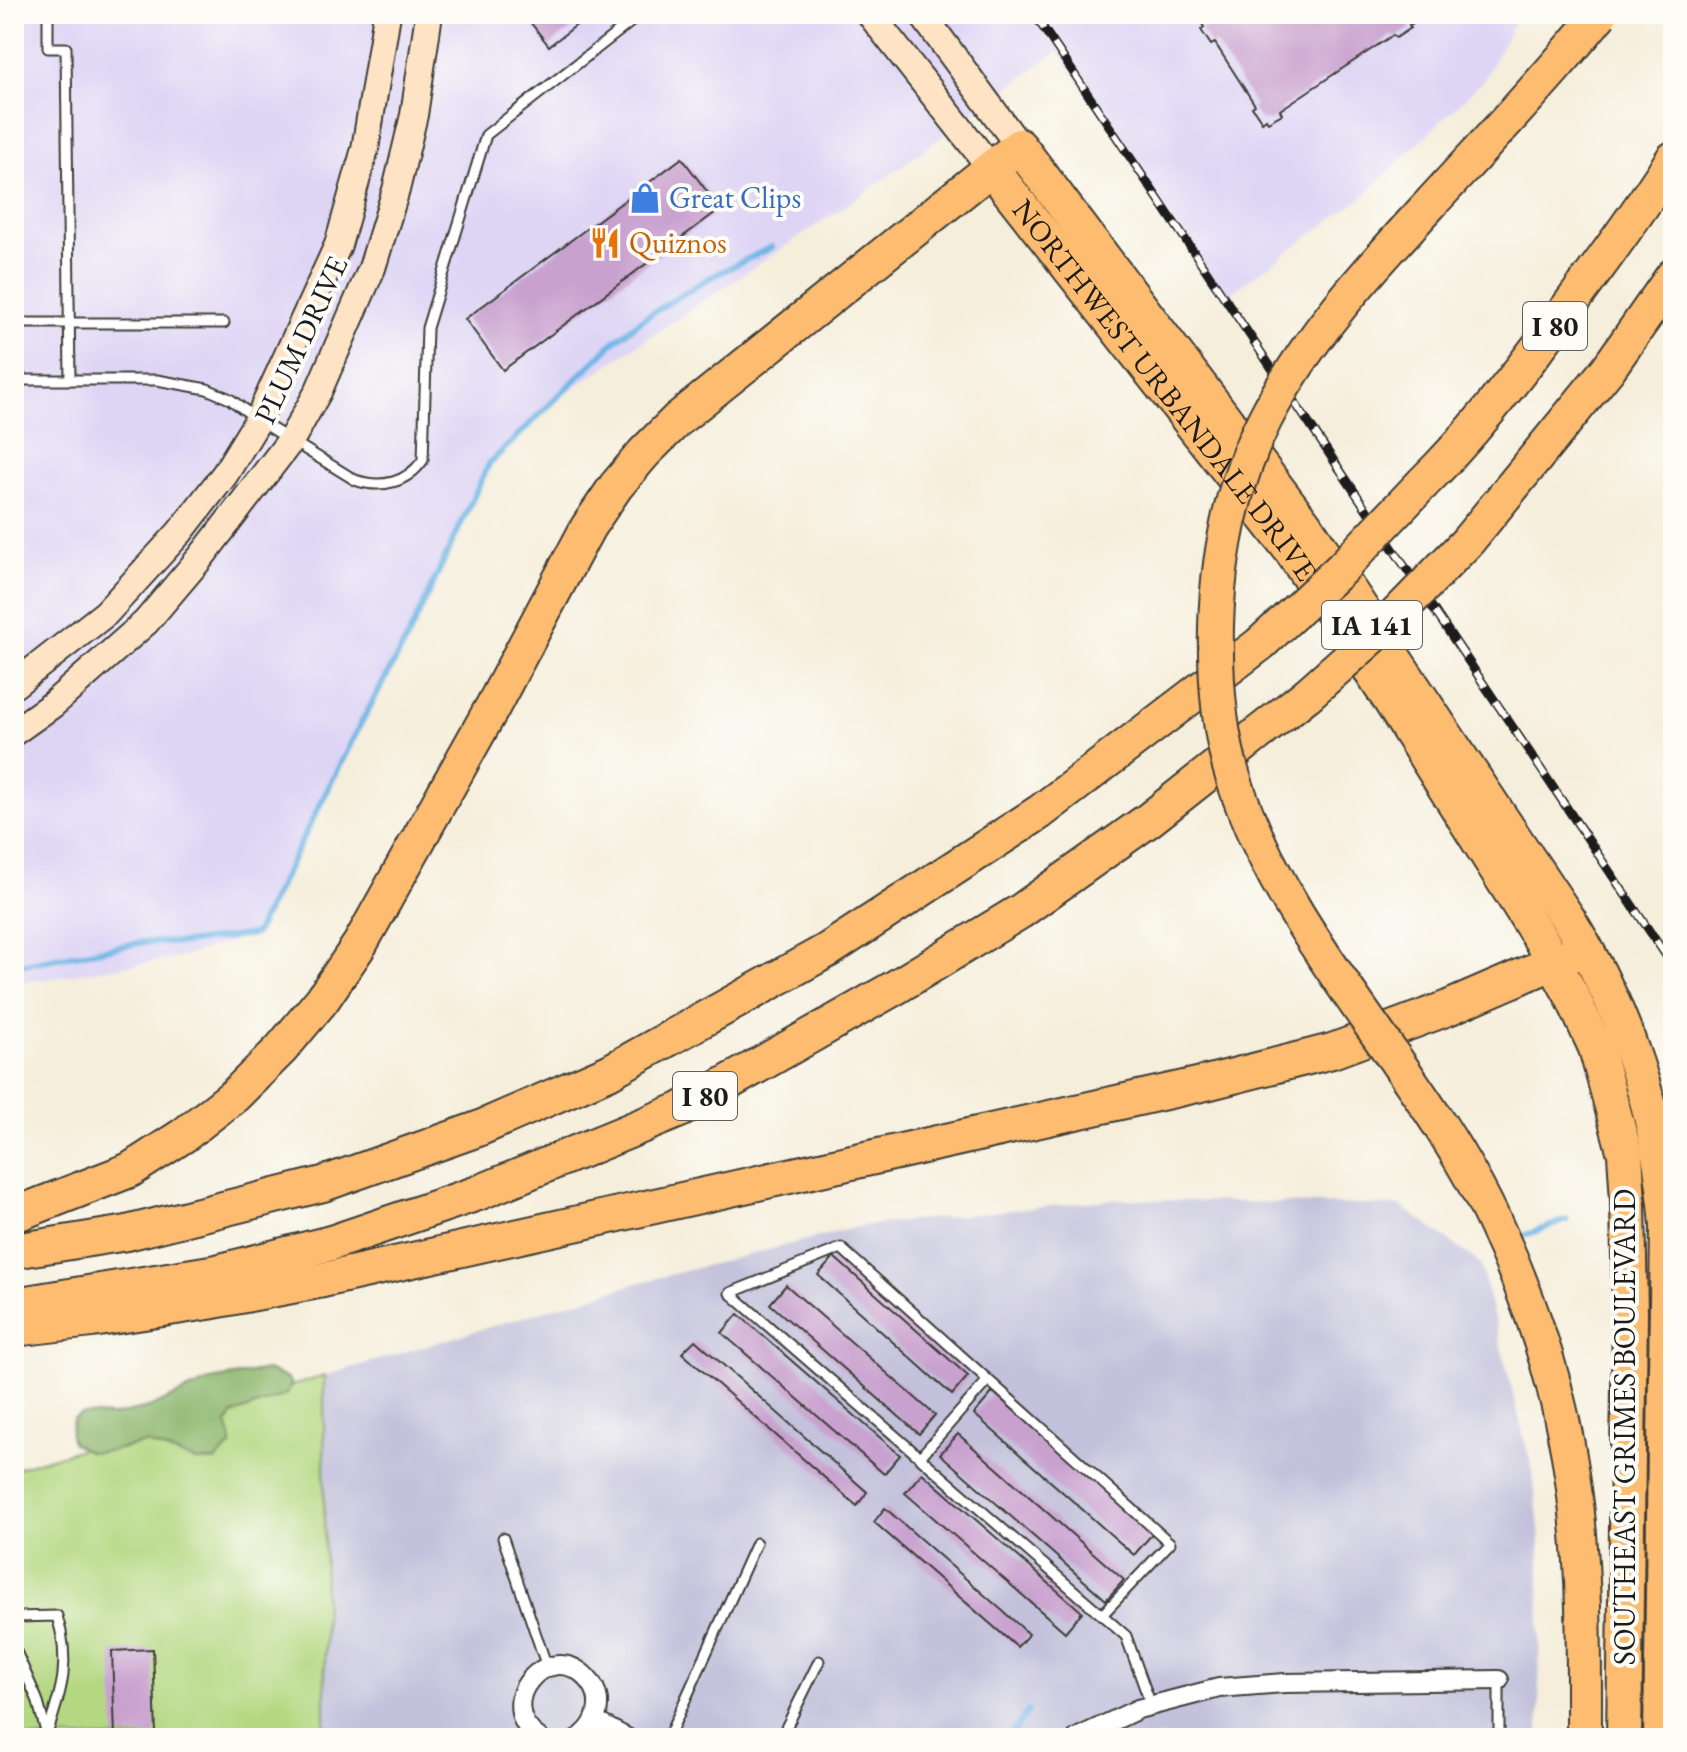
<svg xmlns="http://www.w3.org/2000/svg" width="1687" height="1752" viewBox="0 0 1687 1752" font-family="'EB Garamond',serif">
<rect width="100%" height="100%" fill="#fdfcf7"/>
<filter id="ink" filterUnits="userSpaceOnUse"><feTurbulence type="fractalNoise" baseFrequency=".0125" numOctaves="2"/><feDisplacementMap in="SourceGraphic" scale="16" xChannelSelector="R" yChannelSelector="G"/><feConvolveMatrix kernelMatrix="1 2 1 2 8 2 1 2 1" color-interpolation-filters="sRGB"/></filter>
<filter id="wash" filterUnits="userSpaceOnUse"><feTurbulence type="fractalNoise" baseFrequency=".006" numOctaves="4" result="noise"/><feDisplacementMap in="SourceGraphic" scale="32" xChannelSelector="R" yChannelSelector="G"/><feGaussianBlur stdDeviation="1.8" result="paint"/><feColorMatrix in="noise" values="0 0 0 0 0 0 0 0 0 0 0 0 0 0 0 0 0 1.4 0 .05"/><feComposite in="paint" operator="in"/></filter>
<g filter="url(#wash)">
<rect width="100%" height="100%" fill="#f5eedb"/>
<path fill="#ded5f5" d="M14,14H1519L1483,81L1361,198L1224,298L1058,51L869,190L560,397L489,464L407,639L361,723L255,934L182,957L14,984Z"/>
<path fill="#c3c1db" d="M1118,1199L1401,1206L1480,1263L1533,1473L1540,1537L1539,1738H325L324,1376L634,1284L861,1226Z"/>
<path fill="#b4d881" stroke="#687a4e" stroke-width="2" d="M324,1376L325,1738H14V1469Z"/>
<path fill="#8fb86f" stroke="#566a46" stroke-width="2" d="M267,1370L287,1378L291,1383L287,1394L232,1415L227,1424L231,1436V1446L215,1461H196L146,1443L111,1451L89,1452L72,1443L70,1435L73,1419L81,1414L112,1416L149,1408L211,1380Z"/>
<g fill="none" stroke-linecap="round" stroke-linejoin="round">
<g stroke="#6eb5e5" stroke-width="6">
<path d="M14,966L144,942L184,943L255,934L361,723L407,639L489,464L615,341L644,318L709,278L772,247"/>
<path d="M1514,1239L1567,1220"/>
<path d="M1004,1738L1016,1728L1028,1711"/>
</g>
</g>
<g id="blocks">
<g fill="#c9a1cf">
<path d="M524,14H591L549,46Z"/>
<path d="M1195,14H1407L1413,23L1409,25L1411,28L1396,38L1393,35L1280,110L1282,114L1268,122L1266,119L1262,122L1252,107L1255,105L1215,43L1211,45L1201,30L1204,27Z"/>
<path d="M682,158L720,209L503,370L465,319Z"/>
<path d="M834,1257L968,1376L952,1395L818,1275Z"/>
<path d="M786,1285L935,1415L919,1434L770,1304Z"/>
<path d="M738,1314L900,1455L884,1474L722,1333Z"/>
<path d="M695,1340L867,1492L857,1506L682,1353Z"/>
<path d="M993,1392L1153,1533L1134,1555L974,1414Z"/>
<path d="M958,1434L1124,1580L1106,1600L940,1454Z"/>
<path d="M922,1473L1082,1612L1065,1632L905,1493Z"/>
<path d="M885,1508L1029,1634L1017,1647L874,1522Z"/>
<path d="M153,1649L156,1735L115,1736L112,1651Z"/>
</g>
</g>
</g>
<g filter="url(#ink)">
<use href="#blocks" fill-opacity="0" stroke="#3d3c39" stroke-width="2"/>
<g fill="none" stroke-linecap="round" stroke-linejoin="round">
<defs>
<g id="lane">
<path d="M48,14V48H66L70,380"/>
<path d="M14,323H224"/>
<path d="M14,380H157L207,389L230,399L258,420L355,480C381,489 407,483 423,460L427,328L486,135L641,14"/>
<path d="M920,1457L988,1380"/>
<path d="M503,1538L547,1667"/>
<path d="M1102,1615L1170,1543L841,1248L730,1293L1102,1615L1126,1636L1151,1705"/>
<path d="M14,1617L57,1616C71,1662 62,1690 47,1734"/>
<path d="M14,1647L37,1699L47,1735"/>
<path d="M1499,1680V1738"/>
<path d="M668,1738L756,1543"/>
<path d="M781,1738L819,1661"/>
</g>
<g id="street">
<path d="M595,1721L627,1738"/>
<path d="M539,1738C490,1704 548,1637 587,1678C593,1684 597,1692 598,1700C599,1716 592,1729 579,1738"/>
<path d="M1077,1738L1138,1709L1219,1688L1285,1683L1499,1680"/>
</g>
<g id="secondary">
<path d="M870,14L991,168"/>
<path d="M922,14L1019,146"/>
<path d="M14,685L106,613L180,532L225,474L258,420L338,245L365,149L387,14"/>
<path d="M14,732L52,705L146,622L201,557L291,440L318,392L372,268L396,190L414,115L429,14"/>
</g>
<g id="highway">
<path id="s1" d="M991,168L1291,550L1390,700L1541,940L1572,996L1596,1048L1625,1154L1628,1201L1630,1315L1624,1738"/>
<path d="M1423,483C1470,437 1510,385 1549,333C1592,276 1634,219 1673,159"/>
<path d="M1467,542L1608,369L1673,276"/>
<path d="M14,1215L130,1170L184,1135L235,1095L281,1049L322,1000L360,944L493,706L588,527L616,486L644,453L678,419L1019,146L1307,528L1567,917C1626,1010 1660,1116 1668,1226L1661,1738"/>
<path d="M14,1251L127,1233L323,1184L478,1129L609,1072L828,950L1040,812L1260,644"/>
<path d="M14,1305L217,1272L331,1243L478,1193L680,1110L896,987L1021,911L1150,819L1308,694"/>
<path d="M14,1329L92,1320L208,1302L323,1280L1206,1083L1332,1051L1448,1008L1573,954"/>
</g>
</defs>
<use href="#lane" stroke="#3d3c39" stroke-width="13"/>
<use href="#street" stroke="#3d3c39" stroke-width="22"/>
<use href="#secondary" stroke="#3d3c39" stroke-width="30"/>
<use href="#highway" stroke="#3d3c39" stroke-width="38"/>
<use href="#lane" stroke="#fff" stroke-width="9"/>
<use href="#street" stroke="#fff" stroke-width="18"/>
<use href="#secondary" stroke="#fee4c5" stroke-width="26"/>
<use href="#highway" stroke="#fdbc6f" stroke-width="34"/>
<defs>
<path id="rail" d="M1034,14L1673,966"/>
</defs>
<use href="#rail" stroke="#1c1c1c" stroke-width="9"/>
<use href="#rail" stroke="#fdfcf7" stroke-width="6" stroke-dasharray="18" stroke-linecap="butt"/>
<defs>
<g id="highway-bridge">
<path d="M1260,644L1341,569L1423,483"/>
<path d="M1308,694L1390,621L1467,542"/>
<path d="M1584,1738C1584,1660 1585,1582 1576,1504C1565,1408 1536,1312 1495,1224C1423,1068 1287,945 1234,780C1218,731 1215,677 1216,626C1218,554 1232,484 1265,419C1307,337 1369,270 1431,203C1488,141 1546,80 1600,14"/>
</g>
</defs>
<use href="#highway-bridge" stroke="#3d3c39" stroke-width="38" stroke-linecap="butt"/>
<use href="#highway-bridge" stroke="#fdbc6f" stroke-width="34"/>
</g>
</g>
<defs>
<symbol id="shop-bare" viewBox="-9 -9 18 18"><path d="M-5-2.5h2.3a2.7 3.5 0 0 1 5.4 0H5L5.5 6h-11ZM-1.5-2.5h3a1.5 2.3 0 0 0-3 0Z" fill="#3f7fe0" stroke="#fdfcf7" stroke-width="2.5" paint-order="stroke"/></symbol>
<symbol id="restaurant-bare" viewBox="-9 -9 18 18"><path d="M-5-6h1v4h1v-4h1v4h1v-4h1v5L-1.5 .5V6h-2V.5L-5-1ZM5-6V6H3V1.5H1.5Q1.5-4 5-6Z" fill="#e8710a" stroke="#fdfcf7" stroke-width="2.5" paint-order="stroke"/></symbol>
</defs>
<g fill-rule="evenodd">
<use href="#shop-bare" x="623" y="176" width="44" height="44"/>
<use href="#restaurant-bare" x="583" y="221" width="44" height="44"/>
</g>
<g text-anchor="middle" stroke-width="8" stroke-linejoin="round" paint-order="stroke">
<g fill="#fdfcf7" stroke="#605f5e" stroke-width="2">
<rect x="1523" y="302" width="64" height="48" rx="6"/>
<rect x="1322" y="601" width="100" height="48" rx="6"/>
<rect x="673" y="1072" width="64" height="48" rx="6"/>
</g>
<g font-size="28" font-weight="bold" fill="#1c1c1c">
<text x="1555" y="336">I 80</text>
<text x="1372" y="635">IA 141</text>
<text x="705" y="1106">I 80</text>
</g>
<g font-size="30" fill="#366cbe" stroke="#fdfcf7" text-anchor="start">
<text x="669" y="208">Great Clips</text>
</g>
<g font-size="30" fill="#c56008" stroke="#fdfcf7" text-anchor="start">
<text x="629" y="253">Quiznos</text>
</g>
<g font-size="30" fill="#1c1c1c" stroke="#fdfcf7">
<text transform="translate(301 340) rotate(-65)" y="10">PLUM DRIVE</text>
<text dy="10" stroke="none"><textPath href="#s1" startOffset="282">NORTHWEST URBANDALE DRIVE</textPath></text>
<text transform="translate(1625 1427) rotate(-90)" y="10">SOUTHEAST GRIMES BOULEVARD</text>
</g>
</g>
<rect width="1687" height="1752" fill="none" stroke="#fdfcf7" stroke-width="48"/>
</svg>
